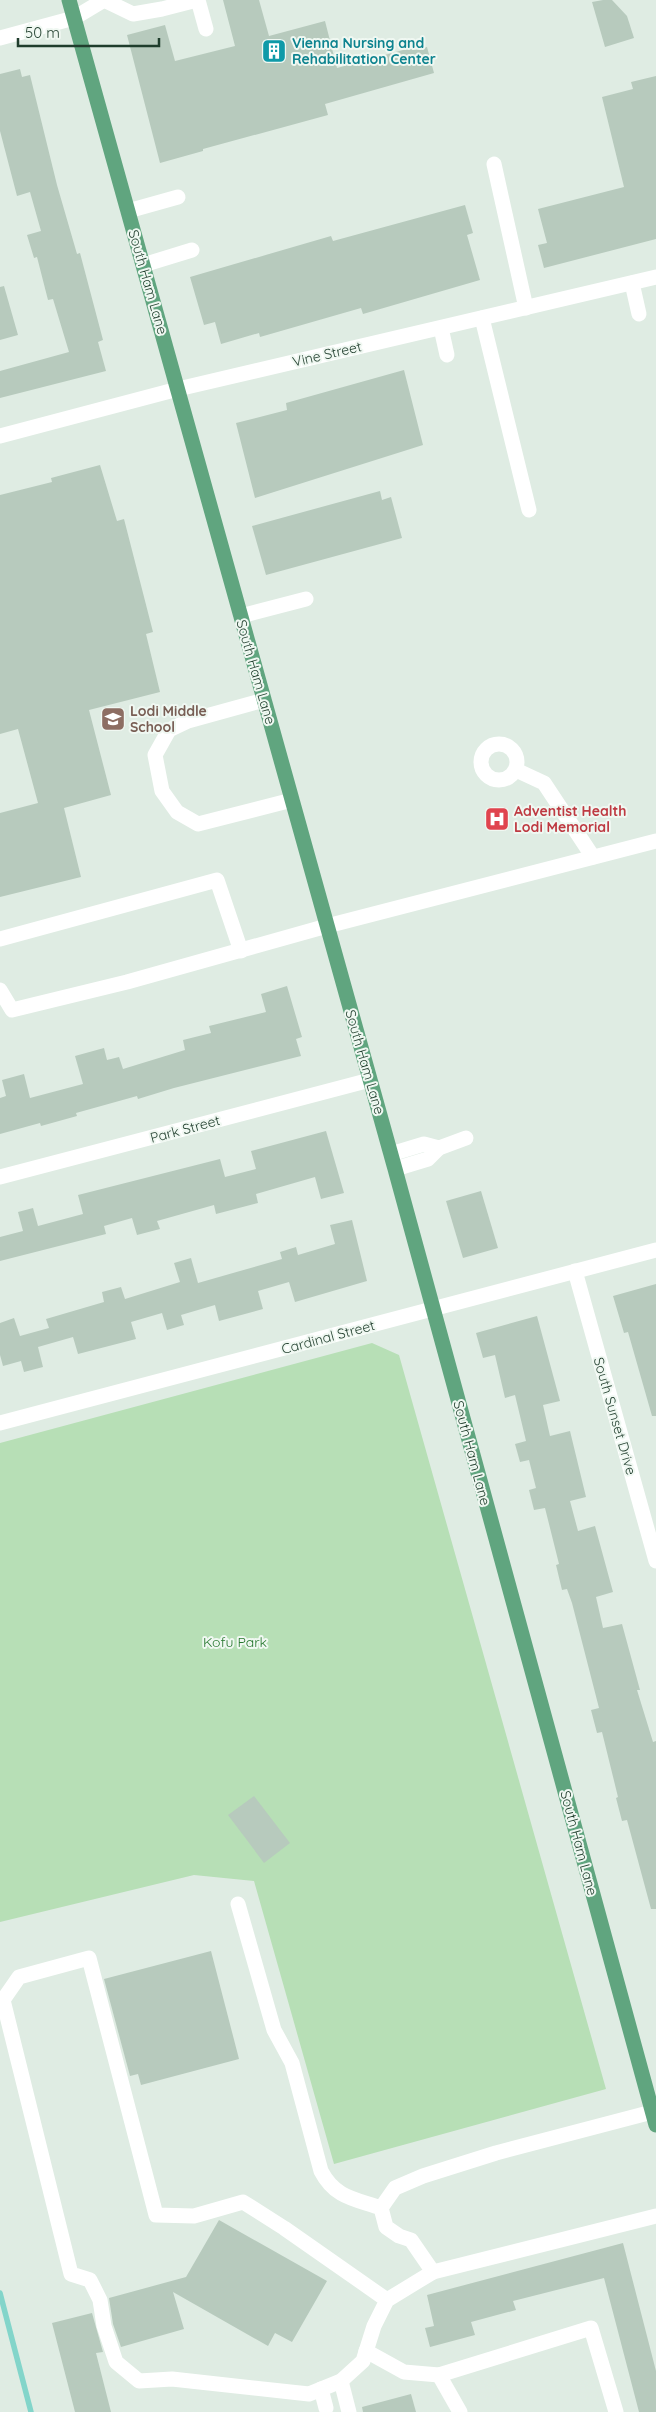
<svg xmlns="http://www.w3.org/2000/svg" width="656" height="2412" viewBox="0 0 656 2412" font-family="Quicksand,sans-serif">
<rect width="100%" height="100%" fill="#dfece3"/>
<path fill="#b7dfb6" d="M372,1343L399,1355L606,2089L334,2164L254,1881L194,1875L0,1922V1443Z"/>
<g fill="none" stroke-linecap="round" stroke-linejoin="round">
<path stroke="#83d5ca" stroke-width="5.5" d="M0,2293L31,2412"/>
</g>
<g fill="#b7cabd">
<path d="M223,0H259L269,36L325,21L337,68L414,47L415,50L427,47L434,73L325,104L328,115L203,149V151L160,163L127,35L165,25L175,61L235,46Z"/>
<path d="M603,0H612L627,16L634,38L605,47L592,2Z"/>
<path d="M20,69L22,77L30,75L57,185L77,254L80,253L103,340L98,342L106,371L0,398V371L69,352L53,299L48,300L37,257L34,258L27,235L41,231L30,192L17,196L0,131V74Z"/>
<path d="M656,76V239L544,268L538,245L547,243L538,209L624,187L602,97L633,89L631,82Z"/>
<path d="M465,205L473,233L467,235L480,280L363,314L361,308L260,337L259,333L221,344L215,322L204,325L190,277L331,236L333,241Z"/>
<path d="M4,286L18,335L0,340V287Z"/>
<path d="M404,370L423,445L255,498L236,423L287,410L286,403Z"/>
<path d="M100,465L117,521L124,519L153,632L146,634L160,692L89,710L111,795L64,808L81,877L0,897V813L38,803L18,729L0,734V495L52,482L51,478Z"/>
<path d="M380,491L382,500L391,497L402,538L266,575L252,526Z"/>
<path d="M287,986L302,1037L296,1039L301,1056L174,1088L138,1099L137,1096L76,1113L77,1116L41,1126L40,1123L0,1134V1098L6,1096L2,1080L24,1074L30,1098L83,1084L75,1056L104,1048L107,1060L119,1057L123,1069L185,1050L183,1040L211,1033L209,1026L266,1012L261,994Z"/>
<path d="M326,1131L344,1193L321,1199L315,1177L256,1194L258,1203L216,1214L214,1205L157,1221L160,1229L137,1235L132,1218L104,1226L106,1234L0,1261V1237L23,1231L18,1212L33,1208L38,1226L83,1214L78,1195L220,1159L225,1177L256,1169L251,1151Z"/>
<path d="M481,1191L498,1248L463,1258L446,1201Z"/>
<path d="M352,1220L367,1281L295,1302L289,1282L258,1291L263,1309L219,1321L215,1305L181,1315L184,1325L167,1330L162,1313L131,1322L136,1339L78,1354L73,1337L38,1347L43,1367L24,1372L21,1361L3,1366L0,1355V1323L14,1318L20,1336L49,1328L46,1319L104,1302L102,1292L121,1287L125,1299L180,1282L174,1263L191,1258L198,1283L282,1259L280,1252L296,1247L298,1255L335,1244L330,1225Z"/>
<path d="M656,1284V1416H652L628,1332L624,1333L613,1296Z"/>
<path d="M537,1316L560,1401L543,1405L550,1436L570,1431L586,1497L570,1501L578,1531L595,1526L613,1592L596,1597L603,1628L622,1624L640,1690H637L653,1742L656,1741V1909H651L627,1820L622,1821L616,1798L618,1797L602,1732L597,1733L591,1710L599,1708L572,1603L567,1589L562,1590L556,1565L559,1564L545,1508L534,1510L529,1490L536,1488L529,1460L520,1462L515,1444L526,1441L515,1395L505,1398L495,1355L483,1358L476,1333Z"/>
<path d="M254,1796L290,1843L264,1863L228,1815Z"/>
<path d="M211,1951L239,2059L141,2085L138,2074L130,2076L104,1979Z"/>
<path d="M219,2220L327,2281L292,2342L275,2333L268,2346L173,2292L184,2329L121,2347L113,2324L109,2298L186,2277Z"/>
<path d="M623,2243L656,2371V2412H639L604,2278L513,2301L516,2310L471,2322L475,2335L430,2347L425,2328L434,2326L427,2295Z"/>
<path d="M92,2313L103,2352L96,2353L111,2412H75L52,2323Z"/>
<path d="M411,2394L416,2412H363L362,2407Z"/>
</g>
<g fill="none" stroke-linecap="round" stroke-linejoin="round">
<g stroke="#fff" stroke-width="15">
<path d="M198,0L206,29"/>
<path d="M0,38L74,18L104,0L133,14L162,9L197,0"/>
<path d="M494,164L526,308"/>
<path d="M128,211L178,197"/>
<path d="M143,265L192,250"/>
<path d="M632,283L639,314"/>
<path d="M482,318L529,510"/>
<path d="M441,328L447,355"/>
<path d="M0,436L178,389L656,277"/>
<path d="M241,616L306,599"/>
<path d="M264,700L188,721L169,730L155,755L162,791L177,812L198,824L292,800"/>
<circle cx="499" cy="762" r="18"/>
<path d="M516,770L544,783L593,857"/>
<path d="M0,939L217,880L241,951"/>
<path d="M0,990L12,1010L127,982L327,926L656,841"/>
<path d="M391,1154L424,1144L439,1148"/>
<path d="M395,1169L428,1159L439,1148L466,1138"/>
<path d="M0,1177L370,1080"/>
<path d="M575,1271L656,1561"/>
<path d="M0,1423L656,1250"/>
<path d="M238,1904L274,2030L292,2063L321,2171C335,2198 355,2199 381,2208"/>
<path d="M433,2272L411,2240L399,2236L386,2227L381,2208L395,2188L423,2176L496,2153L652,2112"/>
<path d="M387,2300L284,2228L243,2202L194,2216L156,2215L89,1958L19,1977L3,2000L71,2274L90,2280L100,2300L104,2326L116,2362L139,2381L172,2379L309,2394L341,2381L363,2361L374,2326L387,2300L433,2272L656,2216"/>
<path d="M366,2351L404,2372L439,2375L591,2328L616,2412"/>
<path d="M439,2375L460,2412"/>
<path d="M341,2381L349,2412"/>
<path d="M321,2389L326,2408"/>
</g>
<path stroke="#60a57f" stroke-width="15" d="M69,0L395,1169L656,2125"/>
</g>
<defs>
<symbol id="building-square" viewBox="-11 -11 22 22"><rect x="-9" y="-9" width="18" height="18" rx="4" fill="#0f9aa8" stroke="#f0f8f2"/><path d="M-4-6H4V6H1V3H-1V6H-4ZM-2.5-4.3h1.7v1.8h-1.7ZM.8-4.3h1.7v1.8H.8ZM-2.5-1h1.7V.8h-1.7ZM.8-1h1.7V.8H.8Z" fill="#fff"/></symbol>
<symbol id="school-square" viewBox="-11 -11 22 22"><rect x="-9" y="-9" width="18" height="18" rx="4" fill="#8d6e63" stroke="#f0f8f2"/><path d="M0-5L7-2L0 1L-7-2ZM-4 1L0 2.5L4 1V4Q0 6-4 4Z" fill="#fff"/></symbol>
<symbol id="hospital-square" viewBox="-11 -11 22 22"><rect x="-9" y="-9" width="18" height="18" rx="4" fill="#e0444e" stroke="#f0f8f2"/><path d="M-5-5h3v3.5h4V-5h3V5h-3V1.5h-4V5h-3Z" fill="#fff"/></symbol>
</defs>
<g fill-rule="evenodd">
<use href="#building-square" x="260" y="37" width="28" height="28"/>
<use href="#school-square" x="99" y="705" width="28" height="28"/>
<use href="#hospital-square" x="483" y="805" width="28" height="28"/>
</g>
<g text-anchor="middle" stroke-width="4" stroke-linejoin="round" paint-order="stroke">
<g font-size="14" font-weight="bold" fill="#0d838f" stroke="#f0f8f2" text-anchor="start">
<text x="292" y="48">Vienna Nursing and<tspan x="292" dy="16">Rehabilitation Center</tspan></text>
</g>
<g font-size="14" fill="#1f3d2c" stroke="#f0f8f2">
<text transform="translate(148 282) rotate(74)" y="5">South Ham Lane</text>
<text transform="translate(327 354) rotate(-13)" y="5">Vine Street</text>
<text transform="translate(256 672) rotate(74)" y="5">South Ham Lane</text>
<text transform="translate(365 1062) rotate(74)" y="5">South Ham Lane</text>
<text transform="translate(185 1129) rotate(-15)" y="5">Park Street</text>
<text transform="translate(328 1337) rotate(-15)" y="5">Cardinal Street</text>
<text transform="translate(615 1416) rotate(74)" y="5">South Sunset Drive</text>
<text transform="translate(472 1453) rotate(75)" y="5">South Ham Lane</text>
<text transform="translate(579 1843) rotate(75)" y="5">South Ham Lane</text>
</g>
<g font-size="14" font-weight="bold" fill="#785e54" stroke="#f0f8f2" text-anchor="start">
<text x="130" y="716">Lodi Middle<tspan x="130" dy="16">School</tspan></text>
</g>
<g font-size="14" font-weight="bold" fill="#be3a42" stroke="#f0f8f2" text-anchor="start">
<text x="514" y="816">Adventist Health<tspan x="514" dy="16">Lodi Memorial</tspan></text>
</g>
<g font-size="14" fill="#26772e" stroke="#f0f8f2">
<text x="235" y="1647">Kofu Park</text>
</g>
</g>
<path d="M18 38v8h141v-8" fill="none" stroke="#1f3d2c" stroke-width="2.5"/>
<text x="25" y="38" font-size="15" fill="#1f3d2c" stroke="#f0f8f2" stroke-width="4" paint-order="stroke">50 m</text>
</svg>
